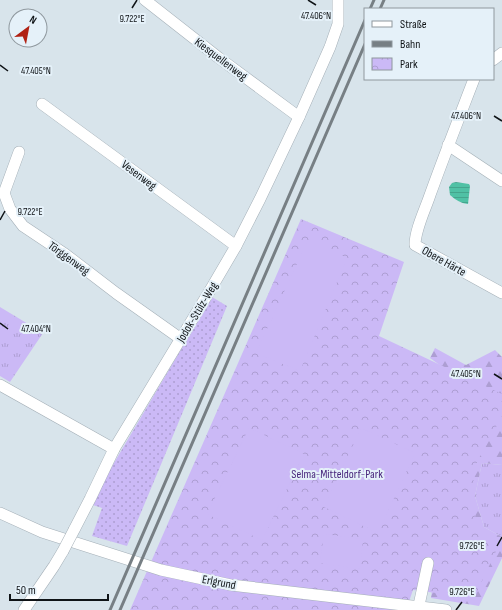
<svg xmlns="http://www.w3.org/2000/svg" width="502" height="610" viewBox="0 0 502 610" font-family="'Sofia Sans Condensed',sans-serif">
<defs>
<pattern id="grass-tufts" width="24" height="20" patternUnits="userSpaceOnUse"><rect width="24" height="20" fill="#cbb9f6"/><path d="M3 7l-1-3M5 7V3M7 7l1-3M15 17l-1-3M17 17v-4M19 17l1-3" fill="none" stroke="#ad9ed2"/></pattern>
<pattern id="forest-firs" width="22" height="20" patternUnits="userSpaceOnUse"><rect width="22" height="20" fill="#cbb9f6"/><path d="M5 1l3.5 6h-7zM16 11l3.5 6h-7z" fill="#ad9ed2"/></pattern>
<pattern id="park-crowns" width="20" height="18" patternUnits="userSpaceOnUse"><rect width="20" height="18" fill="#cbb9f6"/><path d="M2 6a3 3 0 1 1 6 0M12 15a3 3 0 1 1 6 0" fill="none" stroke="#ad9ed2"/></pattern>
<pattern id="garden-dots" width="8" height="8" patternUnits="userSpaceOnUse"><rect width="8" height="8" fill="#cbb9f6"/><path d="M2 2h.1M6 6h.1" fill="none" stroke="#ad9ed2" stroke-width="1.8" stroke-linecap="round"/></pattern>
<pattern id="water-rules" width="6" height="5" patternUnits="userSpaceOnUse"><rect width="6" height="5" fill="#50c1a5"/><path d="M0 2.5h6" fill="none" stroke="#45a58d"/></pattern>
</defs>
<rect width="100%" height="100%" fill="#d8e4eb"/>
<g fill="url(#grass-tufts)">
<path d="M0,307L43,333L10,382L0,376Z"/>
<path d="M482,463L502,465V537L484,527L475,496Z"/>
</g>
<path fill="url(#forest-firs)" d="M435,348L466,365L495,350L502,357V465L482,463L475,496L484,527L502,537V558L479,606L431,598L437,553L452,374L430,358Z"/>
<path fill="url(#park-crowns)" d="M301,219L404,262L379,336L502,394V416L477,462L470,499L481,532L499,545L474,598L413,590L406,610H130Z"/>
<path fill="url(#garden-dots)" d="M212,297L227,306L127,546L92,536L102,508L93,505L111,468Z"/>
<g fill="#cbb9f6">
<path d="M307,242L331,250L347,258L300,371L256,353Z"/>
<path d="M249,428L304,454L262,540L207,514Z"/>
<path d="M361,428L415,453L378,533L324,507Z"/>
<path d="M324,534L363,539L360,569L320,563Z"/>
</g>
<path fill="url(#water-rules)" d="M456,182L469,184L470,186L468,204C460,203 456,200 450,195L449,187L452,183Z"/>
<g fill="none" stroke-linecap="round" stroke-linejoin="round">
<defs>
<g id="street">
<path d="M145,0L219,58L299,117"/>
<path d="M493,60L502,53"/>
<path d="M474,79C459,118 444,156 430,195C425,210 415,230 415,245L502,293"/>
<path d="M42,104L236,246"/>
<path d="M448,145L502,181"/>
<path d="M19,152L4,193L10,209L23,226L65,254L116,293L181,339"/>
<path d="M0,385L114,449"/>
<path d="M0,513L42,532L161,570L231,585L446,610"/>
<path d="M74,530L90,499L114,449L212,287L236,246L260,199L299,117L330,47L338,24V0"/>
<path d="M24,610L54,566L63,551"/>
<path d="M418,610L428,563"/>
</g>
</defs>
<use href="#street" stroke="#a5b0b8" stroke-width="12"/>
<use href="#street" stroke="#fff" stroke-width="11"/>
<g stroke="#777f84" stroke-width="3">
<path d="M370,9L374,0"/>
<path d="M380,9L384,0"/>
<path d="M110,610L365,20"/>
<path d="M120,610L365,44"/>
</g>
<defs>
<path id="street-bridge" d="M63,551L74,530"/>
</defs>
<use href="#street-bridge" stroke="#a5b0b8" stroke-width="12" stroke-linecap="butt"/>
<use href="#street-bridge" stroke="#fff" stroke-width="11"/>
</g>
<path fill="none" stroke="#0f1316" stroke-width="1.5" d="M308,0L316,5M132,8L137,0M0,65L8,71M494,116L502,121M0,220L5,211M0,323L8,329M494,374L502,379M497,546L502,537M456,610L462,602"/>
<g text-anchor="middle" stroke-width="4" stroke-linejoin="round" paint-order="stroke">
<g font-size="12" fill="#0f1316" stroke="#e5f1f9">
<text transform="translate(221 59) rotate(37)" y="4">Kiesquellenweg</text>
<text transform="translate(139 175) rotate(37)" y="4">Vesenweg</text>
<text transform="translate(69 258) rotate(36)" y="4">Törggenweg</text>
<text transform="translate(444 261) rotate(29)" y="4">Obere Härte</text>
<text transform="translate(197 312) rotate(-59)" y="4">Jodok-Stülz-Weg</text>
<text transform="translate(219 582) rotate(11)" y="4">Erlgrund</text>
</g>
<g font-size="12" fill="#48257c" stroke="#e5f1f9">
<text x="337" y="478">Selma-Mitteldorf-Park</text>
</g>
</g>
<g font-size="10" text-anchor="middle" fill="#0f1316" stroke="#e5f1f9" stroke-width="4" stroke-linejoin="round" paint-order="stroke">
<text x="316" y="19">47.406°N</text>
<text x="132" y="22">9.722°E</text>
<text x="36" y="74">47.405°N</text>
<text x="466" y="119">47.406°N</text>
<text x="30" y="215">9.722°E</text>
<text x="36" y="332">47.404°N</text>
<text x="466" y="377">47.405°N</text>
<text x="472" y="549">9.726°E</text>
<text x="462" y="595">9.726°E</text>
</g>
<rect x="364" y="8" width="130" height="72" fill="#e5f1f9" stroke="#8f989e"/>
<rect x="372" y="21" width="20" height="6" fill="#ffffff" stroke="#8f989e"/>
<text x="400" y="28" font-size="12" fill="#0f1316">Straße</text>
<rect x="372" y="41" width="20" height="6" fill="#777f84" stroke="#8f989e"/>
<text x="400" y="48" font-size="12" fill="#0f1316">Bahn</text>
<rect x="372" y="58" width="20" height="12" fill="url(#park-crowns)" stroke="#8f989e"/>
<text x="400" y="68" font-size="12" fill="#0f1316">Park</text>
<g transform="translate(28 28) rotate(32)"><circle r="19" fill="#e5f1f9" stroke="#8f989e"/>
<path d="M0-3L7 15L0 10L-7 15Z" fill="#b12214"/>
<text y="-6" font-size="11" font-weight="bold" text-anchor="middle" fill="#0f1316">N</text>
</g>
<path d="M10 594v6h98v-6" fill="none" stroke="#0f1316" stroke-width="2"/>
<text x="16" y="594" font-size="12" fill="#0f1316" stroke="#e5f1f9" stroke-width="3" paint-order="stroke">50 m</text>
</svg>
